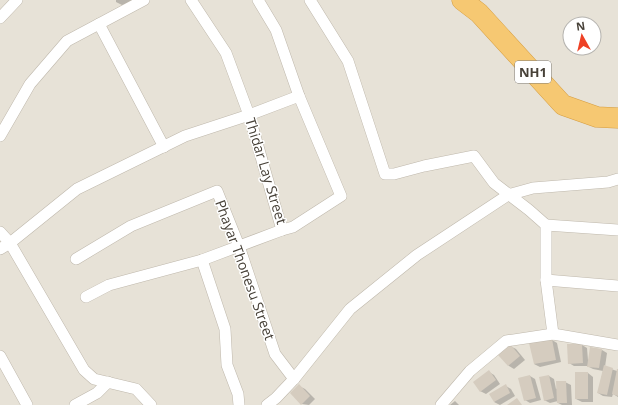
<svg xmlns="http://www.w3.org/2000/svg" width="618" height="405" viewBox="0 0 618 405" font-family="'Open Sans',sans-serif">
<rect width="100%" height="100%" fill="#f4f0e9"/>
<path fill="#e7e2d7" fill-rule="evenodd" d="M0,0H618V405H0ZM570,24H594V48H570Z"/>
<g fill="#0003">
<path d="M116,0H133L134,3L122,5L116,2Z"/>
<path d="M552,340L557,343L561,362L540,367L534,364Z"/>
<path d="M568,345H582L587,348L588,360L602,350L607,353L605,367L617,371L618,370V397L613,394L612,397L603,396L598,393L603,371L593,369L587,366H574L569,363Z"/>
<path d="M510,346L516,349L525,360L514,369L509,366L499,355Z"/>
<path d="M489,372L494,375L500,384L486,394L480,391Z"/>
<path d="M588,373L593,377V402H582L576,399Z"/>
<path d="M530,376L535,379L541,400L530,403L525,400Z"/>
<path d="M549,376L554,379L556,389L565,382L571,385L572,405H562L558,403V401L550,403L544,400Z"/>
<path d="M299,386L305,389L315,399L309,405L302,404Z"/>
<path d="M506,386L511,389L515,396L500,405L494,402Z"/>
<path d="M455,401L459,405H450Z"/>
</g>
<g fill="#d5ccbf">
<path d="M552,339L556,360L534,364L529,343Z"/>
<path d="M510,344L520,356L508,366L498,355Z"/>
<path d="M567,344H582L583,363L568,364Z"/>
<path d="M590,347L602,349L599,368L587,367Z"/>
<path d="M604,365L613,368L607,395L597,393Z"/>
<path d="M617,369H618V396L612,394Z"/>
<path d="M489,370L496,380L480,392L473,382Z"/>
<rect x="575" y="372" width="13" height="27"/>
<path d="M530,375L536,398L524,401L518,378Z"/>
<path d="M549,375L554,398L544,401L539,377Z"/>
<path d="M556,381H566L567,403H557Z"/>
<path d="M299,384L310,396L301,405L290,393Z"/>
<path d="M506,384L510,393L494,402L489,394Z"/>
<path d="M517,398L522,405H507Z"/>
</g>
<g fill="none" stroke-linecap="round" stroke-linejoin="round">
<defs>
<g id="street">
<path d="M191,0L226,53L249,115L282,230L293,227L341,196L299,96L276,30L258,0"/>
<path d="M310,0L348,61L385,174H394L424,166L474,156L494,183L529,210L546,225V280L553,334"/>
<path d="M0,18L17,0"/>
<path d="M99,24L164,147"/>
<path d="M0,136L30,84L67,41L144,0"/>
<path d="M546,225L618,230"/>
<path d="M0,232L10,243L84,370L94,379L136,389L151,405"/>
<path d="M0,249L10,243L77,189L185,136L249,115L299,96"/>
<path d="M76,259L131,226L217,191L239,246L275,354L294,379"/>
<path d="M202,260L225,329L227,365L238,394L239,405"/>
<path d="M546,280L618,286"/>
<path d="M86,297L109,285L202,260L282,230"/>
<path d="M0,356L27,405"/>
<path d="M75,405L97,393L108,382"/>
<path d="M267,405L276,398L294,379L350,309L417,255L508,195L533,188L608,182L618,179"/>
<path d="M441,405L470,371L506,341L553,334L618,345"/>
</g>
<path id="highway" d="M462,0L479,13L563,105L597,117L618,118"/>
</defs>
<use href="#street" stroke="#bfb8ac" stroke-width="12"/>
<use href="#highway" stroke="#d59d41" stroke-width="21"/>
<use href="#street" stroke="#fff" stroke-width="11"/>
<use href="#highway" stroke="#f6c872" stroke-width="20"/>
</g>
<g text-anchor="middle" stroke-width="3" stroke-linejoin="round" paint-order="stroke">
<rect fill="#fff" stroke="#7e7a74" stroke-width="1" x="515" y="61" width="36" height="22" rx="3"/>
<g font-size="13" font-weight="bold" fill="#474138">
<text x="533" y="77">NH1</text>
</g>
<g font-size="14" fill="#474138" stroke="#fff">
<text transform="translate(266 171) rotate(73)" y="5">Thidar Lay Street</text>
<text transform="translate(245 270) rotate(70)" y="5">Phayar Thonesu Street</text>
</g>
</g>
<g transform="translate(582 36) rotate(352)"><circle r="19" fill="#ffffff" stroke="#b5b3af"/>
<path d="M0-3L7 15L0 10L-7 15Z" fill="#ee4125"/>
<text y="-6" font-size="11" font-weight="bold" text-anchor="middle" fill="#474138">N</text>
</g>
</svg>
